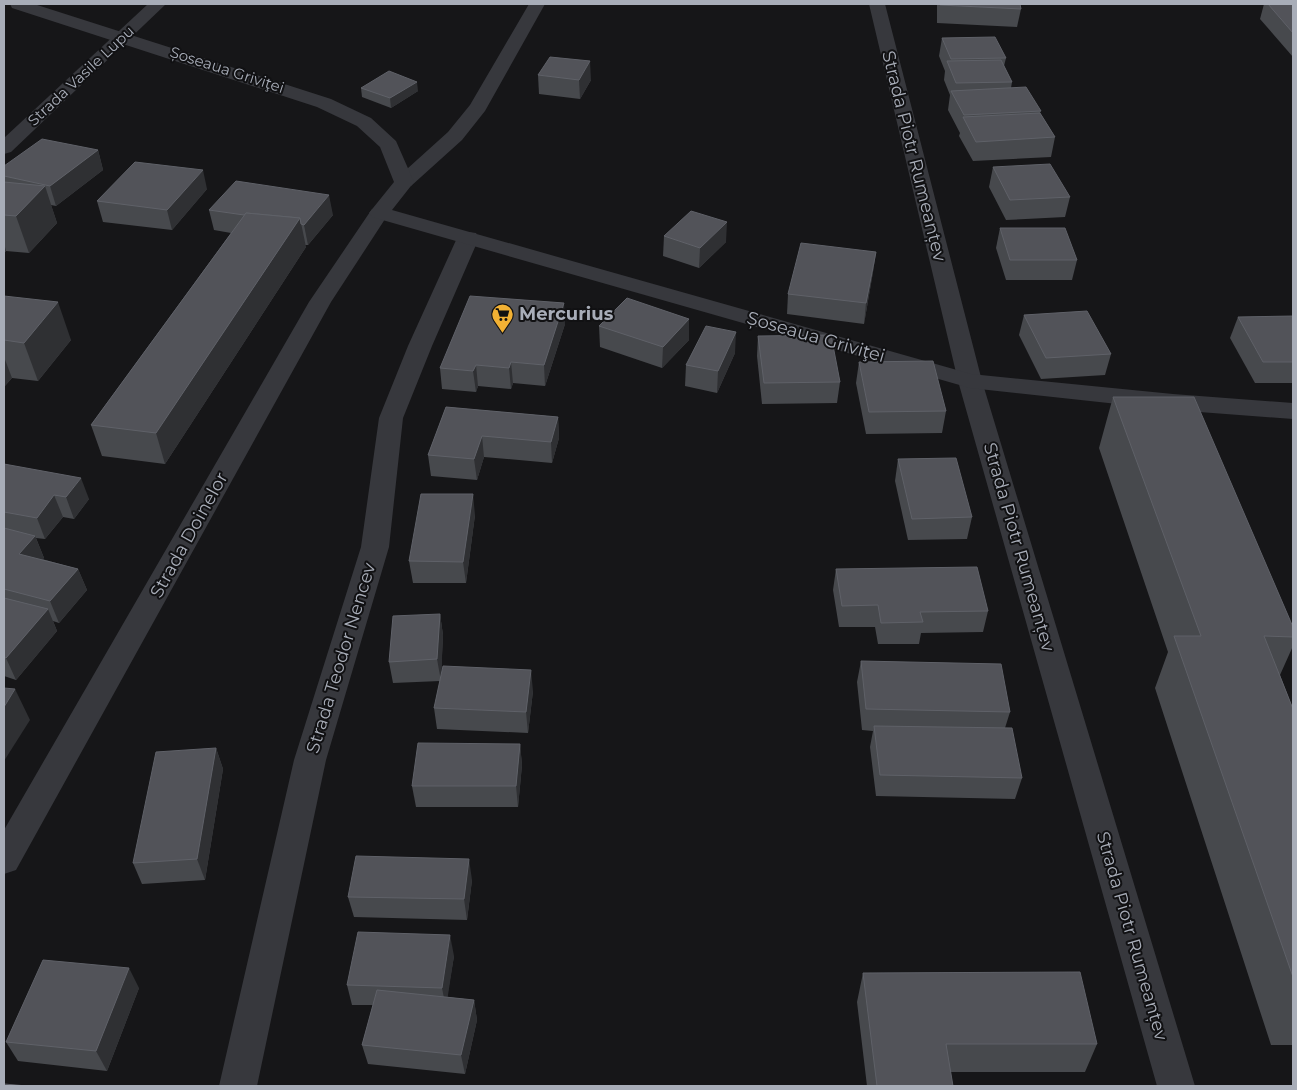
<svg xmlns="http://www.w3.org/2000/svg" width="1297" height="1090" viewBox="0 0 1297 1090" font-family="Montserrat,sans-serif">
<rect width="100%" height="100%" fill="#161618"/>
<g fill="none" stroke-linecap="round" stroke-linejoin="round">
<g fill="#37383d" fill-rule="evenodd">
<path d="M148,4H166L11,152L4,154V138Z"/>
<path d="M529,4H545L485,111L462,140L411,186L404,188L397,186L394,182L397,178L448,132L470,105Z"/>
<path d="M869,4H885L982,381L1195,1086H1157L958,381Z"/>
<path d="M379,207L386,209L389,213L331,302L16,870L4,874V830L309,302L372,209Z"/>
<path d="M468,232L476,233L479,238L432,346L403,418L389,547L326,760L257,1086H219L294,760L361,547L379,418L408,346L457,238L460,233Z"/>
</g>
<path fill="#37383d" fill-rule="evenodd" d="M10,4H34L331,99L371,118L396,141L414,182L392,210L971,374L1173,394L1293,403V419L1173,410L970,388L372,217L369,213L394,182L380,147L357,126L317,107L12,8Z"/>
</g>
<g fill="#47494d">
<path d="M937,4H1020L1021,9L1017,27L937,23Z"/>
<path d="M1264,4H1293V57L1260,19Z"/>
<path d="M942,38L1006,58L1004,66L1012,82L1011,88L1041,111L1040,113L1055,137L1051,157L973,161L959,136L960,133L948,110L950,95L944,80L945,71L939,56Z"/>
<path d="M538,75L591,80L580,99L539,94Z"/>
<path d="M361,88L418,91L391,108L362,97Z"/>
<path d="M98,150L103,170L56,206L51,205L57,223L29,253L6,251L4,253V166Z"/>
<path d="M993,167L1070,197L1065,217L1006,220L989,187Z"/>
<path d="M207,189L172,230L103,222L97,201Z"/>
<path d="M209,210L333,215L308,245H305L306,247L165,464L102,456L91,425L231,233L214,230Z"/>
<path d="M1000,228L1077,260L1072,280H1006L996,248Z"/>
<path d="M664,236L726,242L699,268L663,256Z"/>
<path d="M876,252L873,272L864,324L787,314L788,294Z"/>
<path d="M4,296L71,340L38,381L12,378L4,387Z"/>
<path d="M1024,315L1111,354L1105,375L1041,379L1019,335Z"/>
<path d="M1293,316V383H1255L1230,338L1238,317Z"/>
<path d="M689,319V340L662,368L600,347L599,326Z"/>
<path d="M565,324L545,386L513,383L511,389L478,386L476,392L442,389L440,368Z"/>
<path d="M758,336L840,382L837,403L762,404L757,356Z"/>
<path d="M735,353L717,393L685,386L686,365Z"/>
<path d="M859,362L946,411L942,433L866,434L856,383Z"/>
<path d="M1113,397L1293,627V646L1280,675L1293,709V1045H1271L1155,688L1168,652L1099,448Z"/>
<path d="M446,407L558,417L559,438L552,463L484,457L477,480L431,476L428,455Z"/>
<path d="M898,459L972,517L967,539L908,540L895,481Z"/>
<path d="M4,464L89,499L74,519L63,517L45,539L36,538L44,558L42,559L78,569L87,590L59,623L53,621L57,631L16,680L4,676Z"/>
<path d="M475,515L466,583H413L409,561Z"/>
<path d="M836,569L988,611L983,632L921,633L919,644H878L875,627H839L833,590Z"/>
<path d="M440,614L443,635L441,675L533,691L528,733L437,729L434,708L440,681L393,683L389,662Z"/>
<path d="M861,661L1010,712L1005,728L1022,778L1015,799L876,796L870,747L873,731L862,730L857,682Z"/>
<path d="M520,744L522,765L518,807H416L412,786Z"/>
<path d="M216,748L223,769L205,880L142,884L133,863Z"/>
<path d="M472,880L467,920L354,917L348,897Z"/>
<path d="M454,956L447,997L474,1000L477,1020L465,1074L368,1064L362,1045L373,1005H352L347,985Z"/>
<path d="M863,973L1097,1044L1085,1072H950L953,1086H867L857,1002Z"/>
<path d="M139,988L107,1071L18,1061L6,1042Z"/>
</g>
<g fill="#2f3033">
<path d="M590,61L591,80L580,99L579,80Z"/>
<path d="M417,82L418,91L391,108L390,98Z"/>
<path d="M98,150L103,170L56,206L50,186Z"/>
<path d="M203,170L207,189L172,230L167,210Z"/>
<path d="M45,186L57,223L29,253L16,216Z"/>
<path d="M329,195L333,215L308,245L304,225Z"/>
<path d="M300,218L306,247L165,464L156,433Z"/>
<path d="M727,222L726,242L699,268L700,248Z"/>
<path d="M4,243L6,251L4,253Z"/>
<path d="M876,252L873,272L864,324L866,303Z"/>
<path d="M58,302L71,340L38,381L24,343Z"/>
<path d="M564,303L565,324L545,386L544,365Z"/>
<path d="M689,319V340L662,368L663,347Z"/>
<path d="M736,332L735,353L717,393L718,371Z"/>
<path d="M4,357L12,378L4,387Z"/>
<path d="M511,362L513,383L511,389L509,368Z"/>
<path d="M476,365L478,386L476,392L473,371Z"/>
<path d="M558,417L559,438L552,463L551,442Z"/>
<path d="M482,436L484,457L477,480L474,459Z"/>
<path d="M81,478L89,499L74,519L66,497Z"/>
<path d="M473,494L475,515L466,583L463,562Z"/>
<path d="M54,495L63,517L45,539L37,518Z"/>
<path d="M35,536L44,558L28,575L19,554Z"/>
<path d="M78,569L87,590L59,623L50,601Z"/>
<path d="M48,609L57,631L16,680L6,658Z"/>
<path d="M440,614L443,635L441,681L437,659Z"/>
<path d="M531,670L533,691L528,733L526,712Z"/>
<path d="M15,689L30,720L4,761V707Z"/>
<path d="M520,744L522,765L518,807L516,786Z"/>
<path d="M216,748L223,769L205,880L197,859Z"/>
<path d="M469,859L472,880L467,920L464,899Z"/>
<path d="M450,935L454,956L446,1008L442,988Z"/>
<path d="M129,968L139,988L107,1071L96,1051Z"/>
<path d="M474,1000L477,1020L465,1074L461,1055Z"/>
</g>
<g fill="#525359" stroke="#5f6168">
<path d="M940,4H1020L1021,9L940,5Z"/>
<path d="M1268,4H1293V33Z"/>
<path d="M995,37L1006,58L951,59L942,38Z"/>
<path d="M550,57L590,61L579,80L538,75Z"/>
<path d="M1001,60L1012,82L956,83L947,61Z"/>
<path d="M389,71L417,82L390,98L361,88Z"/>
<path d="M1026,87L1041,111L964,115L951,91Z"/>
<path d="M1040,113L1055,137L976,142L963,117Z"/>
<path d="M42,139L98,150L50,186L4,176V166Z"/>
<path d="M135,162L203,170L167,210L97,201Z"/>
<path d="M1050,164L1070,197L1010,200L993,167Z"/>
<path d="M236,181L329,195L304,225L301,224L300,218L246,213L244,215L209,210Z"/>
<path d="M4,182L45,186L16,216L4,215Z"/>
<path d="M691,211L727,222L700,248L664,236Z"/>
<path d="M246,213L300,218L156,433L91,425Z"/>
<path d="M1000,228H1065L1077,260H1010Z"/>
<path d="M801,243L876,252L866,303L788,294Z"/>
<path d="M4,296L58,302L24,343L4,340Z"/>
<path d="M470,296L564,303L544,365L511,362L509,368L476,365L473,371L440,368Z"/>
<path d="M627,298L689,319L663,347L599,326Z"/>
<path d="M1087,311L1111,354L1046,358L1024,315Z"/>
<path d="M1293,316V362H1263L1238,317Z"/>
<path d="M706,326L736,332L718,371L686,365Z"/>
<path d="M831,335L840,382L764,383L758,336Z"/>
<path d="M933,361L946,411L869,412L859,362Z"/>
<path d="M1113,397H1194L1293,627V637L1264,636L1293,709V977L1174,636H1201Z"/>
<path d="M446,407L558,417L551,442L482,436L474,459L428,455Z"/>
<path d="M956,458L972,517L912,519L898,459Z"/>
<path d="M4,464L81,478L66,497L54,495L37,518L4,512Z"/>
<path d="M421,494H473L463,562L409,561Z"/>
<path d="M4,528L35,536L19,554L78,569L50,601L4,589Z"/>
<path d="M977,567L988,611L920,612L923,622L881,623L878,605L842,606L836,569Z"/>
<path d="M4,598L48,609L6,658L4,657Z"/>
<path d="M440,614L437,659L389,662L393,616Z"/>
<path d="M861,661L1001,664L1010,712L866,709Z"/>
<path d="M443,666L531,670L526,712L434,708Z"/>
<path d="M4,688L15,689L4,707Z"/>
<path d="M874,726L1012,728L1022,778L880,775Z"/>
<path d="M418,743L520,744L516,786H412Z"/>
<path d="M216,748L197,859L133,863L156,752Z"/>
<path d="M356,856L469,859L464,899L348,897Z"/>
<path d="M358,932L450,935L442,988L347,985Z"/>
<path d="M43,960L129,968L96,1051L6,1042Z"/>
<path d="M1080,972L1097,1044H946L953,1086H877L863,973Z"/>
<path d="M377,990L474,1000L461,1055L362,1045Z"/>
<path d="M4,1084L27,1086H4Z"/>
</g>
<defs>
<symbol id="supermarket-pin" viewBox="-11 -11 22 30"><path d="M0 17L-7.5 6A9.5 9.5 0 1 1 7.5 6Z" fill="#f2b134" stroke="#111113"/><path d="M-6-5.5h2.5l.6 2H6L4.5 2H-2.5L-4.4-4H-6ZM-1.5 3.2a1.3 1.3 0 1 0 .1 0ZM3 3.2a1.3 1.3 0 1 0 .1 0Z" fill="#111"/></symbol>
</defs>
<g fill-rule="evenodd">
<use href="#supermarket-pin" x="490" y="302" width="25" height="34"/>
</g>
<g text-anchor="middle" stroke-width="4" stroke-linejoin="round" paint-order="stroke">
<g font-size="15" fill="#a8adb8" stroke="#111113">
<text transform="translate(227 70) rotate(18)" y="5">Șoseaua Griviţei</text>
<text transform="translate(81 76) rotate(-43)" y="5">Strada Vasile Lupu</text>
</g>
<g font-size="18" fill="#a8adb8" stroke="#111113">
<text transform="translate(914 156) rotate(76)" y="6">Strada Piotr Rumeanțev</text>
<text transform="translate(816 337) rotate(16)" y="6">Șoseaua Griviţei</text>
<text transform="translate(189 535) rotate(-61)" y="6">Strada Doinelor</text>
<text transform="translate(1019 547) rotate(74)" y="6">Strada Piotr Rumeanțev</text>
<text transform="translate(341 658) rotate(-73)" y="6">Strada Teodor Nencev</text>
<text transform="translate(1132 936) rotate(74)" y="6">Strada Piotr Rumeanțev</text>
</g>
<g font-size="18" font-weight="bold" fill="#a8adb8" stroke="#111113" text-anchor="start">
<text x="519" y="320">Mercurius</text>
</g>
</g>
<rect width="1297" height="1090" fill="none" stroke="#a8adb8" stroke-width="10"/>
</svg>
